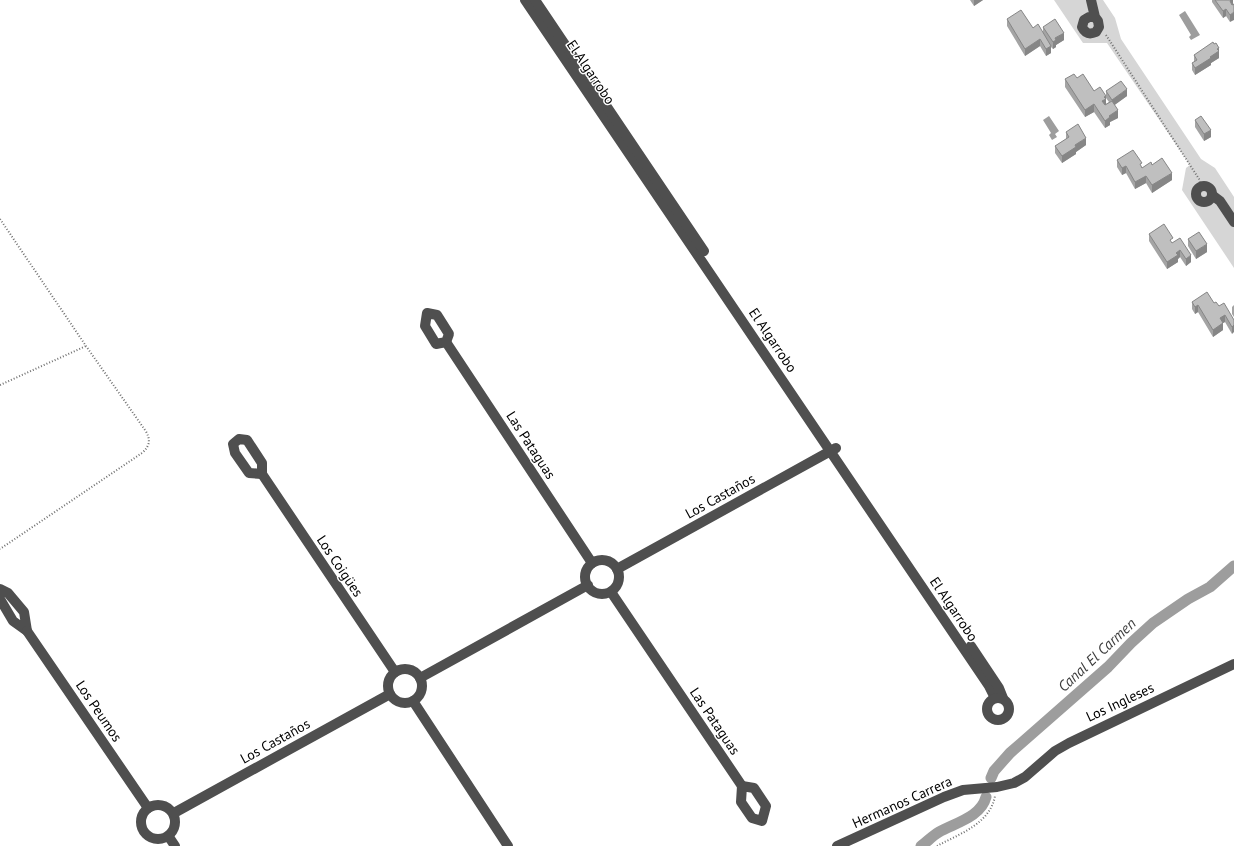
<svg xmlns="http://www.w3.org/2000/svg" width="1234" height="846" viewBox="0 0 1234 846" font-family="'PT Sans',sans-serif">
<rect width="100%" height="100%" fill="#fff"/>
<path fill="#d6d6d6" d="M1054,0H1103L1115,18L1121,39L1201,159L1215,168L1234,197V268L1182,190L1186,168L1190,165L1107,43H1083Z"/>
<g fill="#9d9d9d">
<path d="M1185,11L1200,35L1191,40L1189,37L1191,35L1179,15Z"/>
<path d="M1049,116L1059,131L1055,134L1057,137L1052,140L1049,135L1051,133L1043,120Z"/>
</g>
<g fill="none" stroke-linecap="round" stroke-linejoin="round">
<g stroke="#9d9d9d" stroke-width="11">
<path d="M991,778L994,771L1010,753L1108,667L1131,643L1153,623L1188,599L1210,587L1234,566"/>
<path d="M921,846C927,842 932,836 939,832C955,823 981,817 986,797"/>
</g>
<g stroke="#717171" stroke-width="2" stroke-dasharray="1 2" stroke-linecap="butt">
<path d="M1106,35L1199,179L1201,186"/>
<path d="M0,219L86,346L145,430C151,439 150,446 142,453L0,549"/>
<path d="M0,385L86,346"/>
<path d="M937,846C959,834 990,824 995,796"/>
</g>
<g stroke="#4f4f4f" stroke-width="10">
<path d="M525,0L989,686L995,698"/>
<path d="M535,0L704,251"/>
<path d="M1091,0L1095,17L1098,21L1099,27L1096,32C1089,35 1085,33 1082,27L1084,20L1089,17H1095"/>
<circle cx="1204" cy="194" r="8"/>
<path d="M1212,195L1220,201L1234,222"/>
<path d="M427,313L437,315L449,334L446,342L436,344L425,326Z"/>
<path d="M446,342L592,563"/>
<path d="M239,439L247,440L262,463V474L249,473L235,453L233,444Z"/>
<path d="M262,474L395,672"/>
<circle cx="602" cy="577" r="17"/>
<path d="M617,569L836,448"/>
<path d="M0,589L8,593L24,612L27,631L13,621L0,599"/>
<path d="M611,592L742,786"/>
<path d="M27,631L148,808"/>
<path d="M971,646L999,688L1003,698"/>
<circle cx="405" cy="686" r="17"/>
<path d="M420,678L588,585"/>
<circle cx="998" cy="709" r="11"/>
<path d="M413,701L508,846"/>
<path d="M742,786L754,788L766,806L762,821L752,818L741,802Z"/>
<circle cx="158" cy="822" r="17"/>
<path d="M174,813L390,694"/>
<path d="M169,837L175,846"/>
<path d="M837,846L944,797L963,790L997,787L1014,783L1025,777L1055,751L1069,743L1234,664"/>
</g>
</g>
<g fill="#a4a4a4">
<path d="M970,0H983L974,6Z"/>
<path d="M1212,0H1233L1230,22L1226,16L1223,18L1212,2Z"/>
<path d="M1007,19L1033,28L1043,33V27L1064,40L1056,45V47L1053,49L1051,47V53L1046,56L1040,46L1025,56L1007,26Z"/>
<path d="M1214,44L1219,48V58L1211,63V65L1195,75L1192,70V63L1194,62V55Z"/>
<path d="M1077,78L1094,91L1106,96V104L1109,102L1106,98V91L1127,96L1114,105L1118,118L1110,122V125L1105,128L1094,112L1085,117L1065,87V79Z"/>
<path d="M1195,120L1211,137L1204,141L1195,127Z"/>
<path d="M1066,132L1086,145L1076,152V154L1062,163L1055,153V146L1066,139Z"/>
<path d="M1117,160L1142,167V168L1152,165L1172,180L1152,193L1146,183L1135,189L1126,173L1122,175L1117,167Z"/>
<path d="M1149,234L1173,243L1180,238L1191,262L1186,266L1180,257L1178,259V262L1167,269L1149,241Z"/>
<path d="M1188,239L1207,252L1196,259L1188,246Z"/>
<path d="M1192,302L1214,303L1219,306L1234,320L1232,334L1225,322L1223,323V330L1213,337L1198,312L1195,314L1192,309Z"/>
<path d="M1234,305V317L1232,314V307Z"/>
</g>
<g fill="#868686">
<path d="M974,0H983L974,6Z"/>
<path d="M1231,0H1233V6L1230,1Z"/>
<path d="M1226,9V16L1223,18V11Z"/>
<path d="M1234,12V20L1230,22V15Z"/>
<path d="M1064,33V40L1056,45V47L1053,49V42L1055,38Z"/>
<path d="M1040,39V46L1025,56V49Z"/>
<path d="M1051,46V53L1046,56V49Z"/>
<path d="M1219,48V58L1211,63V65L1195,75V68L1210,57Z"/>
<path d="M1127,89V96L1112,107V100Z"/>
<path d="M1106,96V106L1102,101L1104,97Z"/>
<path d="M1094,104V112L1085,117V110Z"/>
<path d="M1118,110V118L1110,122V125L1105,128V121L1109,116Z"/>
<path d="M1211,130V137L1204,141V134Z"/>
<path d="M1086,138V145L1076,152V154L1062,163V156L1075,145Z"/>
<path d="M1126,166V173L1122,175V168Z"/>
<path d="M1172,173V180L1152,193V185Z"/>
<path d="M1146,176V183L1135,189V182Z"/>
<path d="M1207,244V252L1196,259V251Z"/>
<path d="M1180,250V257L1178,259V262L1167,269V262L1176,253Z"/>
<path d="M1191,255V262L1186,266V259Z"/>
<path d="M1198,305V312L1195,314V307Z"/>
<path d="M1225,315V322L1223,323V330L1213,337V330L1220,318Z"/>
<path d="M1234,325V332L1232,334V327Z"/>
</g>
<g fill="#bfbfbf" stroke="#868686">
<path d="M1215,0H1231L1230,1L1232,5L1234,4V12L1230,15L1226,9L1223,11Z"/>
<path d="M1021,10L1033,28L1038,24L1051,46L1046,49L1040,39L1025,49L1007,19Z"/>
<path d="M1055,19L1064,33L1055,38L1056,40L1053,42L1043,27Z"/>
<path d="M1213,42L1214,44L1216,43L1219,48L1217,49L1219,51L1210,57L1211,58L1195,68L1192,63L1197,60L1194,55Z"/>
<path d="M1074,74L1077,78L1083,74L1094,91L1100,87L1106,96L1104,97L1106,99L1102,101L1105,105L1112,101L1118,110L1109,116L1110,117L1105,121L1094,104L1085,110L1065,79Z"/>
<path d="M1121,81L1127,89L1112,100L1106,91Z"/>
<path d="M1201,116L1211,130L1204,134L1195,120Z"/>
<path d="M1078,124L1086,138L1075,145L1076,147L1062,156L1055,146L1069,137L1066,132Z"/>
<path d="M1133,150L1142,163L1140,164L1142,168L1151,162L1152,165L1162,158L1172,173L1152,185L1146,176L1135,182L1126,166L1122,168L1117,160Z"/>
<path d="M1164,224L1173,238L1170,240L1172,243L1180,238L1191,255L1186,259L1180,250L1176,253L1178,255L1167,262L1149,234Z"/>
<path d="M1199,232L1207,244L1196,251L1188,239Z"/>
<path d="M1207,292L1214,303L1216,302L1219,306L1224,303L1234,320V325L1232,327L1225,315L1220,318L1223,323L1213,330L1198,305L1195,307L1192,302Z"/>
</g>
<g text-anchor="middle" stroke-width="3" stroke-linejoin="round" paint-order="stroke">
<g font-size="14" fill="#000" stroke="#fff">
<text transform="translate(591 72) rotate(56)" y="5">El Algarrobo</text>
<text transform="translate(773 340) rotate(56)" y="5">El Algarrobo</text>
<text transform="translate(531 445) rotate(57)" y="5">Las Pataguas</text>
<text transform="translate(720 496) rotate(-29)" y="5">Los Castaños</text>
<text transform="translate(340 566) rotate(56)" y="5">Los Coigües</text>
<text transform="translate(954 609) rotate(56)" y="5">El Algarrobo</text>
<text transform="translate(1120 702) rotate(-25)" y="5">Los Ingleses</text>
<text transform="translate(99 711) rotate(56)" y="5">Los Peumos</text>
<text transform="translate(715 721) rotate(56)" y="5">Las Pataguas</text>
<text transform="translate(275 741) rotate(-29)" y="5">Los Castaños</text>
<text transform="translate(902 802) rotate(-24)" y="5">Hermanos Carrera</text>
</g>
<g font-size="15" font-style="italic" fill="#3e3e3e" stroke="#fff">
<text transform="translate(1097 655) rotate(-43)" y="5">Canal El Carmen</text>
</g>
</g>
</svg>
